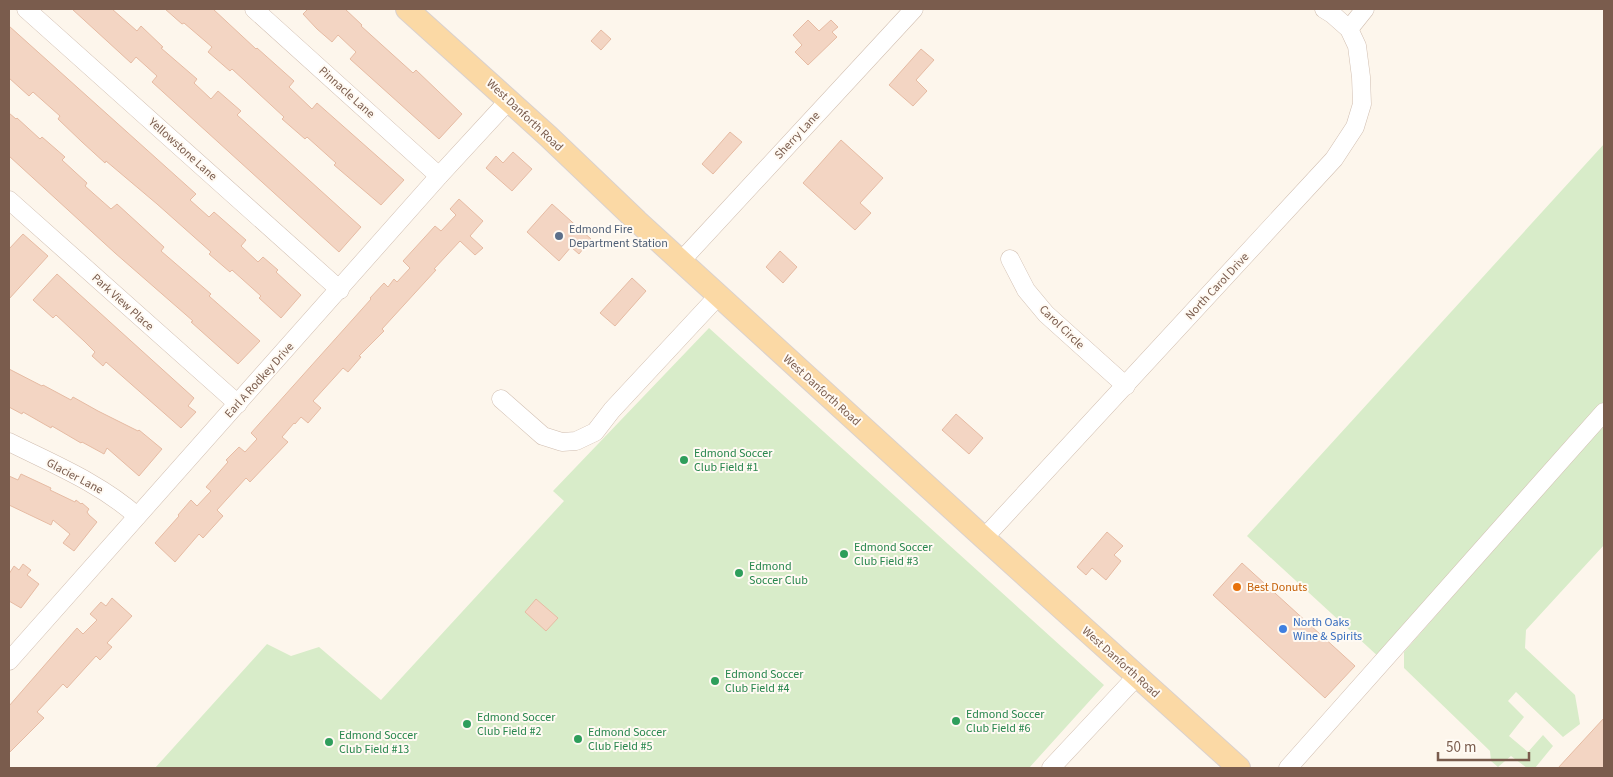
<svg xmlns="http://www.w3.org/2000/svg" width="1613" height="777" viewBox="0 0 1613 777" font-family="'Source Sans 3',sans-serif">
<rect width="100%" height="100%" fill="#fdf6ec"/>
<g fill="#d8ecc9">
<path d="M1604,144V545L1526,630L1525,648L1575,695L1580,724L1563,737L1516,692L1508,701L1524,717L1509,736L1528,752L1543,735L1553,746L1535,768H1527L1511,756L1498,767L1491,761L1490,751L1404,668V652L1538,499L1381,659L1247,536Z"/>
<path d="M709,328L1104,685L1029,768H155L267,644L291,656L319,647L381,700L564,501L553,491Z"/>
</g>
<g fill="#f3d5c3" stroke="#e6bba3">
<path d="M72,9H112L137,31L141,26L163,47L161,48L197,79L194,83L211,99L218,91L241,111L237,115L361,227L339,252L152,82L157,76L136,57L131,63Z"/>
<path d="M165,9H213L256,49L257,48L294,81L289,87L312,109L317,103L404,180L381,205L334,165L336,163L307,137L305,139L282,119L284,117L232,69L230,71L208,52L212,47L184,23L182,24Z"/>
<path d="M308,9H345L362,25L361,26L413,73L416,70L462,114L439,139L350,59L356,52L338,35L332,42L317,29L303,14Z"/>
<path d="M808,20L819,31L831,20L838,27L832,32L837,37L808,65L795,52L802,45L793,35Z"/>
<path d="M9,26L196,194L190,200L209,217L214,212L246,240L241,246L258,262L263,257L278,270L276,272L301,295L281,318L259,298L261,296L232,270L230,272L209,254L211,252L157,204L106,161L105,163L82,142L58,119L60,116L33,92L29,96L9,78Z"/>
<path d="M601,30L611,39L601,50L591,41Z"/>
<path d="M921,49L934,60L916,80L927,91L913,106L889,85Z"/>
<path d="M9,113L16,119L17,118L40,139L42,137L65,157L62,160L87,183L85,186L111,209L117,204L140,225L164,247L161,251L211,294L209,296L260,341L238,364L191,322L193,321L115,253L9,156Z"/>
<path d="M730,132L742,142L713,174L702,164Z"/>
<path d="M841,140L883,178L860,203L871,213L855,230L803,183Z"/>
<path d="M513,152L532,169L512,191L486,168L496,156L503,163Z"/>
<path d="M459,199L483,221L470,236L483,248L475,255L460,241L434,269L436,270L382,329L384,331L359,356L361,357L348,372L343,368L313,401L321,408L308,423L301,417L295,424L294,423L282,437L288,442L250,482L246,478L217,510L223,516L203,538L199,534L175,562L155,543L179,516L178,515L191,500L197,506L211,491L206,487L228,462L226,460L239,447L245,452L257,439L251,433L371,299L370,298L384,283L388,287L394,279L397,282L410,268L403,261L435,226L441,231L456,215L450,209Z"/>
<path d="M552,204L591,239L579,254L571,247L559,261L527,232Z"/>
<path d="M23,234L48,256L9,299V249Z"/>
<path d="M780,251L797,267L783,283L766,267Z"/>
<path d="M57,274L194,398L188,406L196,412L181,428L106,362L103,366L92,356L95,352L84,341L56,315L53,318L33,300Z"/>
<path d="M632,278L646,291L615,326L600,313Z"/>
<path d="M9,369L42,386L43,385L71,400L73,397L98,411L138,431L139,430L162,449L139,476L107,448L104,454L82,442L81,443L52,426L51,428L23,412L22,414L9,407Z"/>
<path d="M956,414L983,438L969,454L942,430Z"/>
<path d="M21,474L51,488L50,490L75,502L76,500L81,504L82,503L89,509L87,512L89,515L97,522L74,551L63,543L70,534L53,520L51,525L9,505V476L18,480Z"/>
<path d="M1107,532L1123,546L1114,555L1121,561L1106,580L1092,568L1086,575L1077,567Z"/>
<path d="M1242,563L1355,666L1325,698L1213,595Z"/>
<path d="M23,564L31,570L27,575L39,584L21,608L9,601V574L14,566L19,570Z"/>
<path d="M112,598L132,616L107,643L112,647L100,660L96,656L67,688L63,684L37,712L44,718L9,753V706L77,628L83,634L97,620L90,614L101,602L106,606Z"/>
<path d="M536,599L558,618L546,631L525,612Z"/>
<path d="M1604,718V768H1558Z"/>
</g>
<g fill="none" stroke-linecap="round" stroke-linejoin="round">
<defs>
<g id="minor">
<path d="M26,9L340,290"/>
<path d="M254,9L439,176"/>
<path d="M1349,29L1365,9"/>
<path d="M9,200L238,404"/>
<path d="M1010,259L1026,290L1046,314L1126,386"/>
<path d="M681,261L914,9"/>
<path d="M501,399L543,436L562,442L576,441L595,432L612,410L719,295"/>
<path d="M9,442C53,464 100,483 137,516"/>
<path d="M984,538L1334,159L1355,127L1362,104L1361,77L1357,46L1349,29L1332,14L1324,9"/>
<path d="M9,661L439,176L509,100"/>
<path d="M1051,768L1137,676"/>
<path d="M1288,768L1604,412"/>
</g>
<path id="major" d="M407,9L548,136L637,221L984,538L1239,768"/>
</defs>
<use href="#minor" stroke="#d1beb0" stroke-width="19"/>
<use href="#major" stroke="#dad1cd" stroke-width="24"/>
<use href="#minor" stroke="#fff" stroke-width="18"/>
<use href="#major" stroke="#fbd9a5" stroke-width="22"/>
</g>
<circle fill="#5c6f8a" stroke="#fffaf3" stroke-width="2" cx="559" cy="236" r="5"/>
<g fill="#2e9e5b" stroke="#fffaf3" stroke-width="2">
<circle cx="684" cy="460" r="5"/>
<circle cx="844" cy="554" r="5"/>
<circle cx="739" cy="573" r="5"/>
<circle cx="715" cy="681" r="5"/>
<circle cx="956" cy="721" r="5"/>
<circle cx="467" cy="724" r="5"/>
<circle cx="578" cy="739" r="5"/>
<circle cx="329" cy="742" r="5"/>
</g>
<circle fill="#e8710a" stroke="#fffaf3" stroke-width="2" cx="1237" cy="587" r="5"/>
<circle fill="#3f7fe0" stroke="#fffaf3" stroke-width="2" cx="1283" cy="629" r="5"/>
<g text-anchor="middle" stroke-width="4" stroke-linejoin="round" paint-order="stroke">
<g font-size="12" fill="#7a5c4d" stroke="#fffaf3">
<text transform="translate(347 92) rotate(42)" y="4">Pinnacle Lane</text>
<text transform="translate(525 115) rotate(43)" y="4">West Danforth Road</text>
<text transform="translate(797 135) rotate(-47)" y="4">Sherry Lane</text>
<text transform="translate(183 149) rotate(42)" y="4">Yellowstone Lane</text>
<text transform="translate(1217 286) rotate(-47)" y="4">North Carol Drive</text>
<text transform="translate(123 302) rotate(42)" y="4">Park View Place</text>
<text transform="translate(1062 327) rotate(44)" y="4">Carol Circle</text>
<text transform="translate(259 380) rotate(-48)" y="4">Earl A Rodkey Drive</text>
<text transform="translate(822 390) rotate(42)" y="4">West Danforth Road</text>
<text transform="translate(75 476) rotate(28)" y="4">Glacier Lane</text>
<text transform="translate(1121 662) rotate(42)" y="4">West Danforth Road</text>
</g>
<g font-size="12" fill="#4e5e75" stroke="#fffaf3" text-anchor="start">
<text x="569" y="233">Edmond Fire<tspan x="569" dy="14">Department Station</tspan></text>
</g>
<g font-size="12" fill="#27864d" stroke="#fffaf3" text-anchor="start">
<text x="694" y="457">Edmond Soccer<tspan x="694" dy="14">Club Field #1</tspan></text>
<text x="854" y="551">Edmond Soccer<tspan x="854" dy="14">Club Field #3</tspan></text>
<text x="749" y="570">Edmond<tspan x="749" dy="14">Soccer Club</tspan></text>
<text x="725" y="678">Edmond Soccer<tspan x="725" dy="14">Club Field #4</tspan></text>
<text x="966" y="718">Edmond Soccer<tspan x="966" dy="14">Club Field #6</tspan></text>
<text x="477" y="721">Edmond Soccer<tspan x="477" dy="14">Club Field #2</tspan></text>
<text x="588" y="736">Edmond Soccer<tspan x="588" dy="14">Club Field #5</tspan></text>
<text x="339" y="739">Edmond Soccer<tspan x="339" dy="14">Club Field #13</tspan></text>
</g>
<g font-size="12" fill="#c56008" stroke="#fffaf3" text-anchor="start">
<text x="1247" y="591">Best Donuts</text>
</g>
<g font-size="12" fill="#366cbe" stroke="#fffaf3" text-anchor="start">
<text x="1293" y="626">North Oaks<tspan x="1293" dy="14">Wine &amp; Spirits</tspan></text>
</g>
</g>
<rect width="1613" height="777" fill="none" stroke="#7a5c4d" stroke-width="20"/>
<path d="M1438 752v8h91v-8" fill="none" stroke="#7a5c4d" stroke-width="2.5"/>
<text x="1446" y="752" font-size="15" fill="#7a5c4d" stroke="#fffaf3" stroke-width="4" paint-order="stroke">50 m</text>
</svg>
